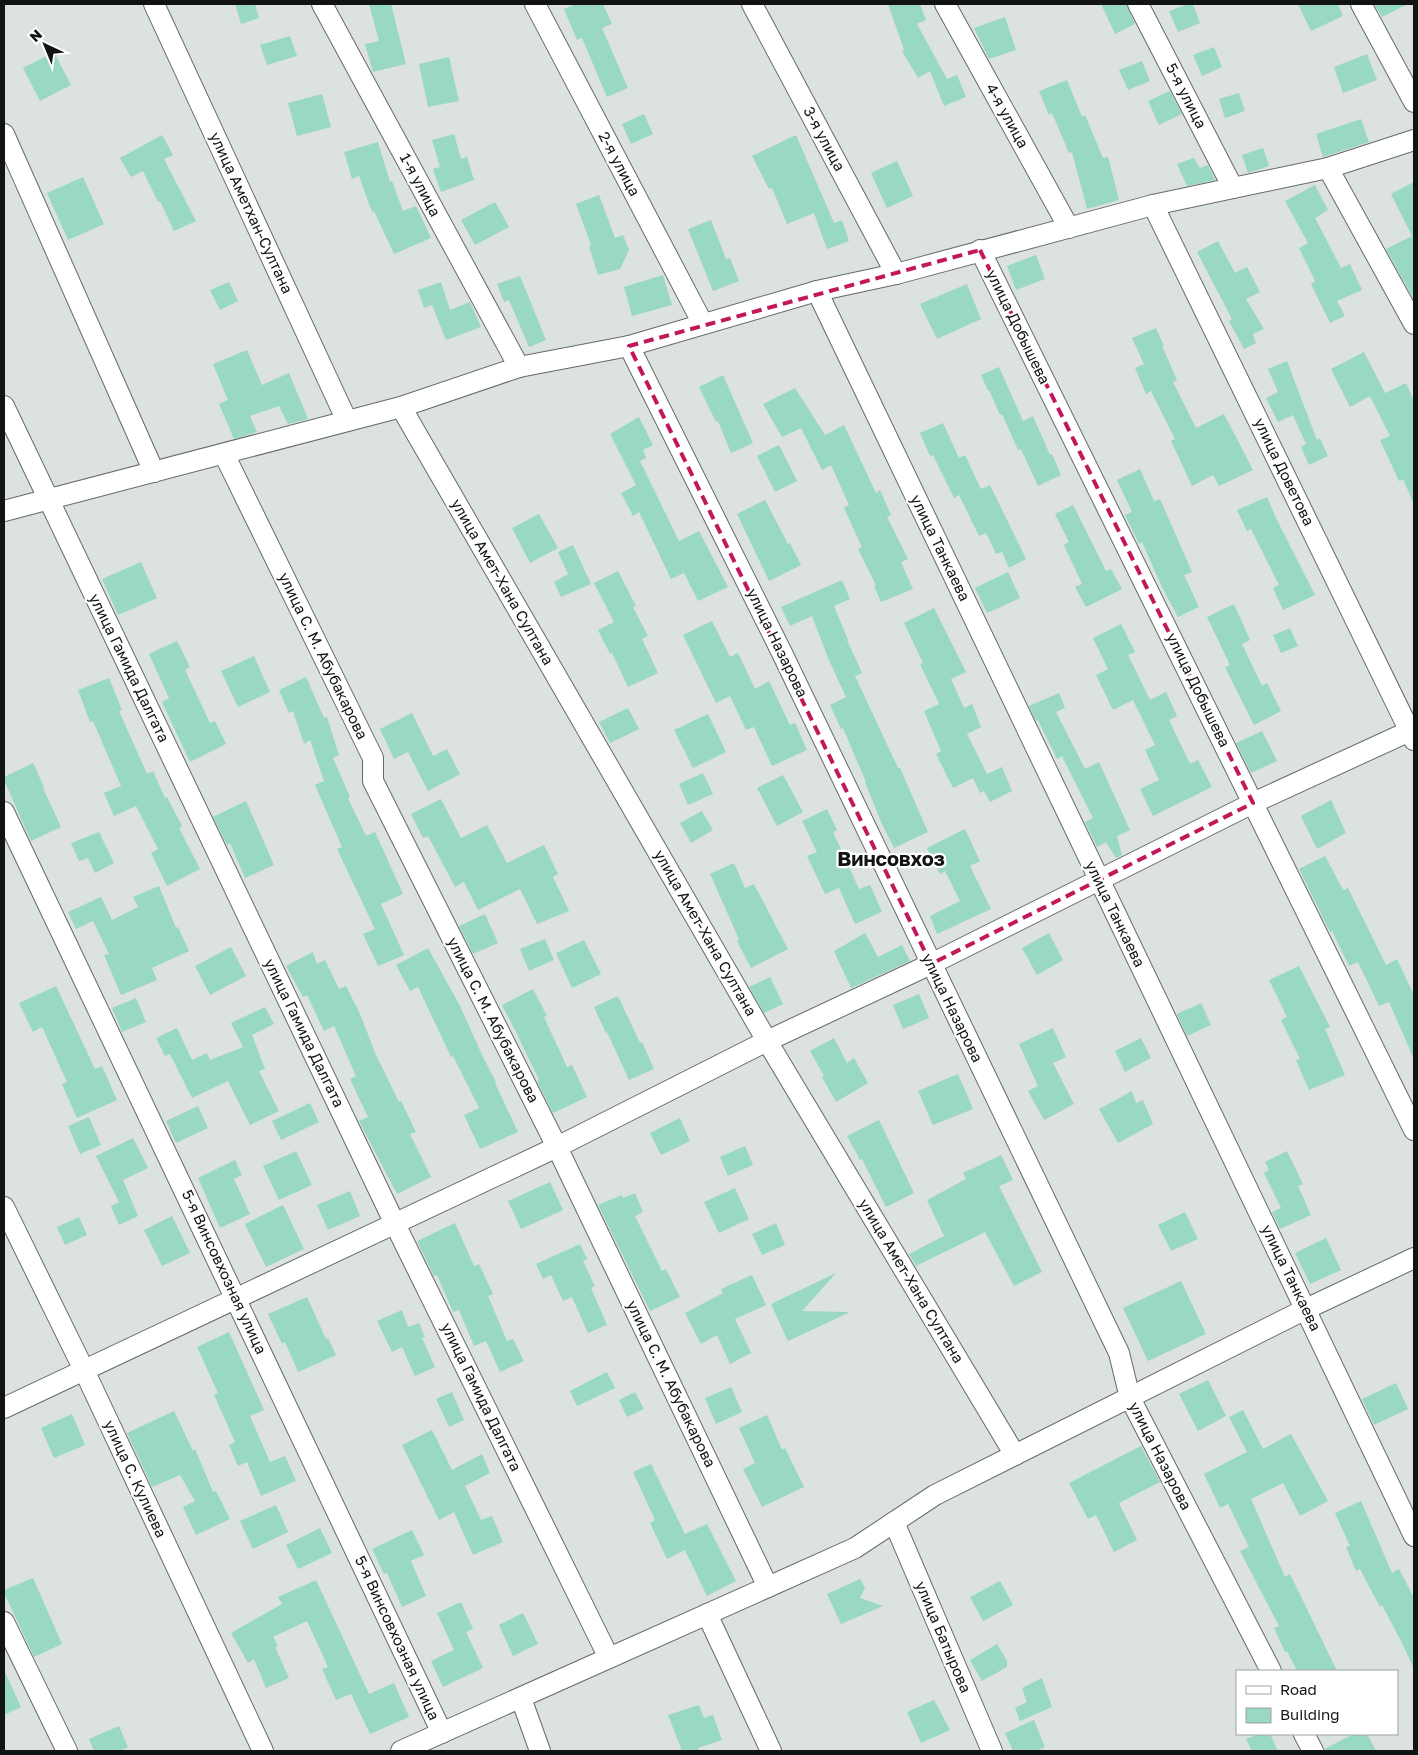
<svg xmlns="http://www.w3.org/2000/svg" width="1418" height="1755" viewBox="0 0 1418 1755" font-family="'Golos Text',sans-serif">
<rect width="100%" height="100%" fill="#dce2e0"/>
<g fill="#99d8c1">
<path d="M235,4H255L259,18L241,24Z"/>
<path d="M369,4H391L406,64L373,72L365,44L379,41Z"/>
<path d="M576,4H603L612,24L602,28L628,88L607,97L582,38L577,40L564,9Z"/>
<path d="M888,4H920L926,20L917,24L947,79L957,75L966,97L944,106L930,71L918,78L902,51L904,50Z"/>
<path d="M1101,4H1126L1135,24L1115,34Z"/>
<path d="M1188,4H1193L1200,23L1178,32L1169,11Z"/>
<path d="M1298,4H1338L1343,16L1311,31Z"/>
<path d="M1374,4H1408L1382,17Z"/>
<path d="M1005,17L1016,50L989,59L974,28Z"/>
<path d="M290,36L297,56L267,65L260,45Z"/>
<path d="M1214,47L1222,67L1202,76L1193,55Z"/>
<path d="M54,52L71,85L40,101L23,68Z"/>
<path d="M1367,54L1377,80L1343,93L1334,67Z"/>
<path d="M449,57L459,101L428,107L419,64Z"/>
<path d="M1142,61L1150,81L1128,90L1119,70Z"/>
<path d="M1067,80L1082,117L1085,115L1103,158L1108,157L1119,200L1087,209L1072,152L1069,153L1052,113L1049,115L1039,91Z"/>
<path d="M1170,91L1182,114L1159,125L1148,101Z"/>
<path d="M1239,93L1245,111L1225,118L1219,99Z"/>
<path d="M322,94L331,127L297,136L288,103Z"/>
<path d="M644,114L653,134L631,144L622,124Z"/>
<path d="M1361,119L1369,142L1323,157L1316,134Z"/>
<path d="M454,134L461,159L467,157L474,180L441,192L433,169L440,167L432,140Z"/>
<path d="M162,135L173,155L164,159L196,221L174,231L160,201L158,202L143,171L131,177L120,158Z"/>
<path d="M796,135L834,223L842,220L849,241L827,249L814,213L787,224L772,188L769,189L752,156Z"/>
<path d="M378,142L390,182L392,181L403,211L416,206L431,238L394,254L374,211L372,212L359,176L352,179L344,152Z"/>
<path d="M1263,148L1269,166L1248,173L1242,155Z"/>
<path d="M1194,158L1200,168L1208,165L1215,180L1187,186L1177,164Z"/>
<path d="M897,161L913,196L887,208L871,173Z"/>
<path d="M83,177L104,224L68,240L47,193Z"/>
<path d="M1414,182V300L1386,249L1412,236L1391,194Z"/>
<path d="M1315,185L1328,210L1315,218L1341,268L1350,264L1362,290L1337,301L1345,316L1330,323L1311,284L1315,281L1299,248L1308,243L1285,201Z"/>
<path d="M599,195L615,238L623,235L629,250L620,269L598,275L589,246L591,245L576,204Z"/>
<path d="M495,202L509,227L475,245L461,220Z"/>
<path d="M711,220L726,259L730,258L739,281L713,291L688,229Z"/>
<path d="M1218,241L1235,273L1247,267L1260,292L1246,299L1264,329L1253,334L1256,343L1244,349L1229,321L1232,319L1197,252Z"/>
<path d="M1036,255L1045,279L1016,290L1007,266Z"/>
<path d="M663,275L672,305L632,316L624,287Z"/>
<path d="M520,276L546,340L529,347L509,300L504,302L497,284Z"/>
<path d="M229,282L238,301L220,310L210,290Z"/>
<path d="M441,282L450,310L470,302L481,327L446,340L432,305L424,308L418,290Z"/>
<path d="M967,284L981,319L937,339L920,304Z"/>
<path d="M1156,328L1164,346H1162L1177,380L1173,382L1196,428L1224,414L1253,470L1219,486L1213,475L1192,486L1171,441L1175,439L1151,391L1146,394L1135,368L1144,364L1132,338Z"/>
<path d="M247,350L262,385L289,373L308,419L288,424L279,406L250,416L257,432L234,439L219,404L228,400L213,364Z"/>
<path d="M1364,352L1385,393L1406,383L1414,401V504L1403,479L1399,481L1380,440L1390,436L1370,396L1350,407L1331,369Z"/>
<path d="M1287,361L1317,440L1320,438L1328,456L1309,465L1301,447L1306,444L1293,415L1278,422L1266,398L1278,392L1268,369Z"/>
<path d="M999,367L1023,421L1033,416L1050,455L1052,454L1061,475L1038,486L1021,449L1018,450L1002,414L1000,415L989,390L988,391L981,375Z"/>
<path d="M723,375L753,443L731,453L718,421L716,422L699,387Z"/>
<path d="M795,388L825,435L844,425L876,493L880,490L891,515L887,517L908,559L901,562L913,589L881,602L874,586L876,585L858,549L862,547L844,508L849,505L831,465L822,470L801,428L782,437L763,404Z"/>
<path d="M639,417L653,445L643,450L646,458L640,461L679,541L699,531L728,587L698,601L684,573L671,579L639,512L633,516L621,493L636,485L610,434Z"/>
<path d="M943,423L959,458L965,455L981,489L990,485L1026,559L1009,568L1002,552L996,554L986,533L979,536L959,495L954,498L933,455L930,456L920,433Z"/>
<path d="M779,445L797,481L775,492L757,456Z"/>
<path d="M1140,469L1154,501L1160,499L1192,572L1184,575L1199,607L1178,617L1161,585L1142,542L1139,544L1125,515L1132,512L1117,480Z"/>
<path d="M1267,497L1276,518L1315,595L1283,610L1273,588L1279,585L1251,529L1247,531L1237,510Z"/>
<path d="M765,500L788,544L790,543L801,565L769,581L737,514Z"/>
<path d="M1073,505L1106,571L1111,569L1122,589L1086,607L1075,587L1082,584L1064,545L1069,542L1055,514Z"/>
<path d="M539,514L558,548L530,563L512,528Z"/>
<path d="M573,545L591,584L561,597L554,582L568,574L558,552Z"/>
<path d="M141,562L157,598L118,615L102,579Z"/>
<path d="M618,571L636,606L633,607L648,636L642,639L658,673L628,687L612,653L610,654L598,630L614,622L594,583Z"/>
<path d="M1008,572L1020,598L987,613L975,588Z"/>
<path d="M842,580L850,599L834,606L848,640H847L862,673L855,676L898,768H900L928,832L894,848L881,822L865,782H866L843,728L841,729L830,705L846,697L828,658L812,616L790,626L781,607Z"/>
<path d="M1234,604L1250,640L1242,644L1262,686L1267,683L1281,711L1254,725L1225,667L1230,665L1207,617Z"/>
<path d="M934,608L966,672L951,679L964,708L972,704L981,727L967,734L987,774L1002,767L1012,791L990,802L984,791L980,793L973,778L953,788L936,754L941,751L924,711L939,704L920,664L923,663L904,623Z"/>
<path d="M712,621L730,657L738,653L755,689L769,681L790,725L795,723L807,750L772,766L754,727L746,730L730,696L716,703L683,635Z"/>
<path d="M1121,624L1135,652L1128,655L1150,700L1166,692L1177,716L1169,720L1190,764L1198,760L1212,787L1153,816L1140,789L1159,780L1145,750L1155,745L1133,700L1113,710L1096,675L1108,669L1093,638Z"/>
<path d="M1290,628L1298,646L1281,653L1273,635Z"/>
<path d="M177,641L190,667L185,670L210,723L215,721L226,744L190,762L162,702L169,698L149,654Z"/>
<path d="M254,656L270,692L238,707L221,671Z"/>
<path d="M306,677L324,718L327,717L339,755L333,758L350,797L348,798L366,836L375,832L403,894L381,904L404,955L378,966L363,934L375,929L337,849L342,847L315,785L324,781L310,740L304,744L293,711L289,713L279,690Z"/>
<path d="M109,678L122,710L119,711L147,774L153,771L165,798L167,797L182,826L179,828L200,869L167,886L151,853L158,849L136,806L114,816L104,793L121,786L93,721L90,722L78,690Z"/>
<path d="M1059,693L1065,708L1056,712L1085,769L1099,762L1130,830L1117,836L1122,855L1116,858L1106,842L1097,847L1085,822L1093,818L1062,756L1057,759L1038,720L1036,721L1029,706Z"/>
<path d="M628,708L639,729L610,743L599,722Z"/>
<path d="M412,713L433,756L447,749L460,774L428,791L408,752L394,759L380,729Z"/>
<path d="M708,714L726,752L693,768L674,730Z"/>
<path d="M1262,731L1277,761L1251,773L1236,743Z"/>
<path d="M33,763L44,787L43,788L61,827L31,841L4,780V777Z"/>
<path d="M703,773L713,794L688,805L679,784Z"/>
<path d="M783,775L803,812L777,826L757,788Z"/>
<path d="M441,799L461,838L487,825L507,863L544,845L558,874L553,877L569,911L537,924L520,889L478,910L464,882L455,887L428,836L423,838L411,814Z"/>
<path d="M1331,800L1346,833L1317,849L1301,816Z"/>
<path d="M246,801L274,865L245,878L230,843L227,845L213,817Z"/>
<path d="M827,809L837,830L833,832L859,889L870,885L882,912L855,924L839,888L825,894L807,856L817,852L802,821Z"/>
<path d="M702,811L713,830L691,843L680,823Z"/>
<path d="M965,829L980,861L970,866L991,909L937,934L930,916L960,901L945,871L940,874L927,848Z"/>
<path d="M99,832L114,863L95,873L88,858L79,861L71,843Z"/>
<path d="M1325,856L1343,890L1348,888L1386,965L1397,959L1414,995V1059L1389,1002L1379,1006L1358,962L1349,966L1332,931L1330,932L1299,869Z"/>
<path d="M734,863L745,888L754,884L788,949L751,968L737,941L739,939L710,874Z"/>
<path d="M159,886L176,928L178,927L189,951L152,968L157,980L121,995L104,955L109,954L93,921L76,929L68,912L101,897L112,920L138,907L133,897Z"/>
<path d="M485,914L498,943L473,954L459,926Z"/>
<path d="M865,933L878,957L902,945L910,961L851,988L834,951Z"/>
<path d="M1049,933L1063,960L1037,975L1022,948Z"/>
<path d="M545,939L554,960L529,971L520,949Z"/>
<path d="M584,940L601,974L572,988L556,953Z"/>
<path d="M231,947L246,976L210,995L195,966Z"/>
<path d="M428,948L460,1006L483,1057L496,1082L495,1083L518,1132L480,1149L464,1115L479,1108L453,1056L451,1057L418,987L410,991L396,965Z"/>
<path d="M313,952L317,964L325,960L339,989L346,986L360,1014L376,1055L399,1102L401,1101L416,1132L410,1134L431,1177L397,1194L359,1121L368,1117L350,1079L356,1076L334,1026L324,1031L307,995L303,997L286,966Z"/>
<path d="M1299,966L1330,1027L1325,1029L1345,1075L1309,1090L1296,1060L1300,1059L1281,1020L1287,1017L1269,980Z"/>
<path d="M770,977L783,1004L764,1013L749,987Z"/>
<path d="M56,986L95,1069L102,1066L117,1100L77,1118L62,1084L67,1082L42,1027L33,1032L19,1003Z"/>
<path d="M533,989L547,1016L544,1017L567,1067L572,1065L587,1097L553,1113L537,1081L539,1080L516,1032L502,1005Z"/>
<path d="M919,994L929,1018L903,1029L893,1005Z"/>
<path d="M618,996L640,1043L642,1042L654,1069L629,1080L607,1032L606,1033L594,1007Z"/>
<path d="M136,998L146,1022L122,1032L112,1008Z"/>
<path d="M1201,1003L1211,1025L1187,1036L1177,1014Z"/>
<path d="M265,1007L274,1024L252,1035L265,1069L259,1071L279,1111L250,1125L228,1081L192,1098L170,1054L165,1056L156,1038L177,1028L192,1060L207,1053L210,1060L243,1047L231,1023Z"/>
<path d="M1053,1028L1066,1057L1053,1063L1074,1104L1044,1120L1028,1091L1038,1086L1019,1044Z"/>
<path d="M834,1038L847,1063L854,1058L868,1083L836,1102L822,1077L824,1076L810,1051Z"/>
<path d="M1141,1038L1151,1058L1125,1072L1115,1051Z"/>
<path d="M958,1074L973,1109L933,1125L918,1091Z"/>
<path d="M1132,1091L1136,1103L1143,1100L1153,1124L1118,1143L1099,1109Z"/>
<path d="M310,1103L319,1122L281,1140L272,1121Z"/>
<path d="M198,1106L208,1128L176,1143L166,1121Z"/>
<path d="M89,1117L101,1145L80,1154L68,1126Z"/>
<path d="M680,1118L690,1141L661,1155L650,1133Z"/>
<path d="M879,1120L914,1193L886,1207L862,1159L860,1160L847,1136Z"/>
<path d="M133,1138L148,1168L123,1180L138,1216L119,1225L111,1206L119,1202L96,1156Z"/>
<path d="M745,1146L753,1165L728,1176L720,1157Z"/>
<path d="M296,1151L312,1185L279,1200L263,1166Z"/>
<path d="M1287,1151L1303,1184L1298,1186L1311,1215L1280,1229L1272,1212L1281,1208L1264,1173L1269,1170L1265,1162Z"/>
<path d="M1001,1155L1013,1180L999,1186L1042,1272L1014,1286L985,1232L916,1266L909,1254L944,1236L927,1200L966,1179L963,1173Z"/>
<path d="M235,1160L242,1175L234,1179L250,1214L220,1228L198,1178Z"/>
<path d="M550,1182L563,1210L521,1229L508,1201Z"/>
<path d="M735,1188L749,1219L719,1233L704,1202Z"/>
<path d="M350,1191L360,1216L328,1230L317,1205Z"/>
<path d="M635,1193L643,1212L635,1216L662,1271L666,1269L680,1297L650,1311L598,1205L622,1195L623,1198Z"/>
<path d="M283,1205L304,1249L266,1267L245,1224Z"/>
<path d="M1185,1212L1198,1239L1171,1251L1158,1225Z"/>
<path d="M172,1216L190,1253L162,1266L144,1230Z"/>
<path d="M79,1217L87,1235L65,1245L57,1227Z"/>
<path d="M455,1223L474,1266L479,1264L493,1294L488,1296L507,1341L513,1339L524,1361L500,1372L486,1341L474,1346L459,1310L453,1312L437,1275L434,1276L417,1241Z"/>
<path d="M776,1223L785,1245L762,1255L752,1234Z"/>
<path d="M1326,1238L1341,1270L1310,1284L1295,1253Z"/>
<path d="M580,1244L587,1259L583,1261L595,1286L591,1288L607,1325L588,1333L572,1297L563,1301L551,1275L543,1279L536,1264Z"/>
<path d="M836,1273L802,1311L850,1312L788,1341L771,1304Z"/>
<path d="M752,1275L766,1305L735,1319L751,1353L730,1364L717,1335L701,1344L685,1313L723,1293L721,1289Z"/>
<path d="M1181,1281L1206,1334L1148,1361L1123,1308Z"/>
<path d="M307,1297L326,1339L328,1338L336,1355L298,1372L285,1342L282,1344L268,1314Z"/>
<path d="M402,1310L408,1327L419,1323L425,1337L422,1338L435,1367L415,1376L402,1347L392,1352L377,1321Z"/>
<path d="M229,1332L264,1410L250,1416L270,1462L285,1456L296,1481L261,1496L247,1462L238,1466L229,1445L235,1442L214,1395L218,1393L197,1347Z"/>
<path d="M607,1372L615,1388L577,1406L570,1391Z"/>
<path d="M1208,1380L1226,1416L1198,1431L1179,1394Z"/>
<path d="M1396,1383L1408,1409L1374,1425L1362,1399Z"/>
<path d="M731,1387L742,1412L716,1424L705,1398Z"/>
<path d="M452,1392L464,1420L449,1427L436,1399Z"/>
<path d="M635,1392L644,1409L627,1417L619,1400Z"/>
<path d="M1243,1410L1263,1449L1291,1434L1328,1501L1300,1516L1283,1483L1251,1499L1285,1577L1290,1574L1337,1671H1297L1287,1651L1285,1652L1274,1628L1279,1626L1240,1551L1249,1547L1228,1504L1220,1508L1204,1474L1247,1452L1229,1417Z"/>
<path d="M174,1411L193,1451L195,1449L213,1492L216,1491L230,1519L196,1535L183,1507L195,1501L180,1475L152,1487L127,1433Z"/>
<path d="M72,1414L85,1445L54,1458L41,1428Z"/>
<path d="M767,1415L782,1450L785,1448L804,1487L762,1507L743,1469L755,1463L739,1428Z"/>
<path d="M432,1430L452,1470L482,1454L490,1473L465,1486L481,1520L492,1516L503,1542L473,1555L454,1512L439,1520L402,1445Z"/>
<path d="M1141,1446L1160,1482L1119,1503L1137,1540L1114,1552L1096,1515L1088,1519L1069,1483Z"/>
<path d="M651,1464L685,1534L707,1524L736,1581L707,1596L685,1550L667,1559L650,1523L655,1520L633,1472Z"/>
<path d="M1361,1501L1392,1573L1399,1569L1414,1598V1669L1401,1641L1382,1605L1380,1607L1360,1569L1356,1571L1346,1547L1350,1546L1335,1513Z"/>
<path d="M276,1505L288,1532L253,1549L240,1521Z"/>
<path d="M320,1528L332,1553L298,1569L286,1545Z"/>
<path d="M412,1530L424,1555L411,1561L426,1596L402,1607L387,1573L384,1574L372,1549Z"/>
<path d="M33,1578L62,1644L34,1657L4,1593V1590Z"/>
<path d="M860,1579L865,1588L860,1598L883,1606L841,1624L827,1594Z"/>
<path d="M316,1580L369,1694L394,1683L409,1717L370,1734L351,1694L336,1700L322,1669L328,1667L307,1621L273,1637L278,1646L275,1647L289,1678L266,1688L254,1659L248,1663L231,1633L282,1604L278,1597Z"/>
<path d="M1000,1581L1013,1605L983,1621L970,1597Z"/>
<path d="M461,1602L473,1629L466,1632L483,1668L443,1687L431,1661L454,1650L437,1613Z"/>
<path d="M523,1613L538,1644L513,1656L499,1625Z"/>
<path d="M997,1644L1007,1661V1667L982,1681L970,1660Z"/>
<path d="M4,1670L21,1707L4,1715Z"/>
<path d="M1042,1678L1052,1707L1020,1721L1015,1708L1027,1702L1022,1688Z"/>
<path d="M934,1700L950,1730L921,1743L907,1712Z"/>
<path d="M699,1705L704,1718L713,1715L722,1740L698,1748L699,1751H682L668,1715Z"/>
<path d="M1034,1720L1045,1747L1036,1751H1013L1005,1733Z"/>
<path d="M119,1726L128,1747L119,1751H94L89,1739Z"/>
<path d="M1259,1734H1270L1278,1751H1252L1246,1739Z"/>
<path d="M1354,1734H1367L1376,1751H1325L1324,1749Z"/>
</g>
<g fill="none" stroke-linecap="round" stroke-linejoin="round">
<defs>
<g id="street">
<path d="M154,4L347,421"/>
<path d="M322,4L519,367"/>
<path d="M535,4L703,324"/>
<path d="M752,4L896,274"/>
<path d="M945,4L1069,228"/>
<path d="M1138,4L1233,188"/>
<path d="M1361,4L1414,102"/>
<path d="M4,134L154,472"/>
<path d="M1328,168L1414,324"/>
<path d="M1153,205L1414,740"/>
<path d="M980,250L1414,1130"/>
<path d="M817,291L1414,1536"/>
<path d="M629,346L782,653L1119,1353L1130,1398L1271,1671"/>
<path d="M4,406L395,1224L609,1658"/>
<path d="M401,407L767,1041L1015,1455"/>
<path d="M224,454L373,758V781L557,1147L768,1587"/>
<path d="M4,511L401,407L519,367L629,346L817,291L896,274L1153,205L1328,168L1414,140"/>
<path d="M4,812L442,1733"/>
<path d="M4,1207L84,1370L263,1751"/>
<path d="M4,1408L557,1147L767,1041L931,964L1253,803L1414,729"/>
<path d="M894,1522L992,1751"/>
<path d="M707,1614L771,1751"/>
<path d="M4,1622L67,1751"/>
<path d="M521,1698L540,1751"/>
<path d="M1304,1734L1313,1751"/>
<path d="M401,1751L855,1548L935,1495L1306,1309L1414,1258"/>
</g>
</defs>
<use href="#street" stroke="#656a68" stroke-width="22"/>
<use href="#street" stroke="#fff" stroke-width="20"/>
</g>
<path fill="none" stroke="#c2185b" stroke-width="4" stroke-dasharray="10 6" stroke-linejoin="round" d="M980,250L1253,803L931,964L629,346Z"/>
<g text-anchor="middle" stroke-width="4.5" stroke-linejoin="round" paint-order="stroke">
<g font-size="15" fill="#121413" stroke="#fff">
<text transform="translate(1186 96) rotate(63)" y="5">5-я улица</text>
<text transform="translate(1007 116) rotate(61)" y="5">4-я улица</text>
<text transform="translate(824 139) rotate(62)" y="5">3-я улица</text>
<text transform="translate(619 164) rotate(62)" y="5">2-я улица</text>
<text transform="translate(420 185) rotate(62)" y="5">1-я улица</text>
<text transform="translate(251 213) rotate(65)" y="5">улица Аметхан-Султана</text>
<text transform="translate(1018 327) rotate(64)" y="5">улица Добышева</text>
<text transform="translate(1284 472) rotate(64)" y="5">улица Доветова</text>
<text transform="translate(940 548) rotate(64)" y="5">улица Танкаева</text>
<text transform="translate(502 582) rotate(60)" y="5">улица Амет-Хана Султана</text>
<text transform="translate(777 643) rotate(64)" y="5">улица Назарова</text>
<text transform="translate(323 656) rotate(64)" y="5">улица С. М. Абубакарова</text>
<text transform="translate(129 668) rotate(64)" y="5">улица Гамида Далгата</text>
<text transform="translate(1198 690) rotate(64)" y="5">улица Добышева</text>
<text transform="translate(1115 914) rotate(64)" y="5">улица Танкаева</text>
<text transform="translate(705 933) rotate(60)" y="5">улица Амет-Хана Султана</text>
<text transform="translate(952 1008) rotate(64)" y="5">улица Назарова</text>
<text transform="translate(493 1020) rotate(63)" y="5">улица С. М. Абубакарова</text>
<text transform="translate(304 1033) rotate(64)" y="5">улица Гамида Далгата</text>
<text transform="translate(224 1272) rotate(65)" y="5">5-я Винсовхозная улица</text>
<text transform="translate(1291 1278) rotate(64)" y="5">улица Танкаева</text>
<text transform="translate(911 1281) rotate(59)" y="5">улица Амет-Хана Султана</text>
<text transform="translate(671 1384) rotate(64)" y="5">улица С. М. Абубакарова</text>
<text transform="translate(481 1397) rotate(64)" y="5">улица Гамида Далгата</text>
<text transform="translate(1160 1456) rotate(63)" y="5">улица Назарова</text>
<text transform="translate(135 1479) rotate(65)" y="5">улица С. Кулиева</text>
<text transform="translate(943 1637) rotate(67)" y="5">улица Батырова</text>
<text transform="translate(397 1638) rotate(65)" y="5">5-я Винсовхозная улица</text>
</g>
<g font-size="20" font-weight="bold" fill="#121413" stroke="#fff">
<text x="891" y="866">Винсовхоз</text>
</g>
</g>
<rect width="1418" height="1755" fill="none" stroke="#121413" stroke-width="10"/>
<rect x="1236" y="1670" width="162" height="65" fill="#ffffff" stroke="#a0a1a1"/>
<rect x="1246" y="1686" width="25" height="8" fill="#ffffff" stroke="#a0a1a1"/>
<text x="1280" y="1695" font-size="15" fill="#121413">Road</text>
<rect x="1246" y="1708" width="25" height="15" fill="#99d8c1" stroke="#a0a1a1"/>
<text x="1280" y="1720" font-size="15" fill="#121413">Building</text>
<g transform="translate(45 45) rotate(316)" stroke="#ffffff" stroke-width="4" paint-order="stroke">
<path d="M0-4L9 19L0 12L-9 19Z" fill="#121413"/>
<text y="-8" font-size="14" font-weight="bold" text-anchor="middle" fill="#121413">N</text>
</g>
</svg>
